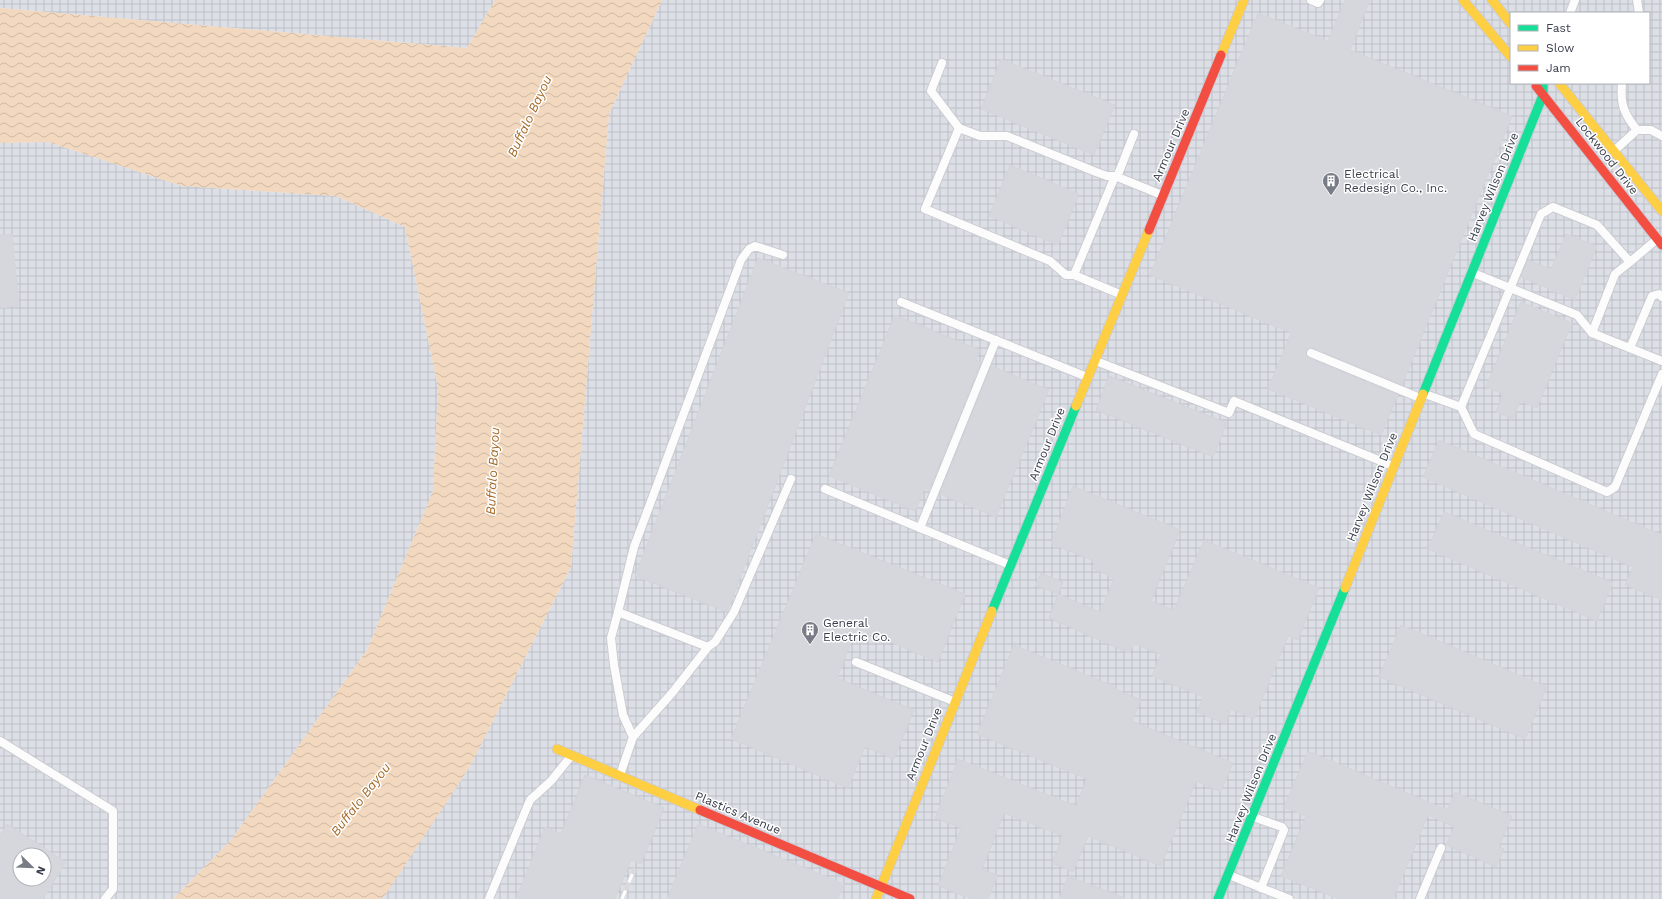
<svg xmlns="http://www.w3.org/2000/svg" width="1662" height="899" viewBox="0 0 1662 899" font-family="'Work Sans',sans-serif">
<defs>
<pattern id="industrial-grid" width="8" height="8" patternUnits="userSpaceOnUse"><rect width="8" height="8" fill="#dddfe6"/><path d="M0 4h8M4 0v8" fill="none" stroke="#bec0c7"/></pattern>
<pattern id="water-waves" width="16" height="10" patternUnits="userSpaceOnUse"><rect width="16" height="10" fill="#f2d8be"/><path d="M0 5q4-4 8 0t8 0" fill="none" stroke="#d0baa5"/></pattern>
</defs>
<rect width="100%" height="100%" fill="#eeeef3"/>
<g fill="url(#industrial-grid)" fill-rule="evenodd">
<path d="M0,0H495L467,48L0,8Z"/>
<path d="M662,0H1662V899H381L469,768L571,567L609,114ZM1511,13H1649V83H1511Z"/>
<path d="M48,142L182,186L336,196L405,227L438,388L433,491L367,650L231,840L173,899H0V143ZM20,855H44V879H20Z"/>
</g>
<path fill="url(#water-waves)" d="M495,0H662L609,114L571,567L469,768L386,894L381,899H173L231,840L367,650L433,491L438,388L405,227L336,196L182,186L48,142L0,143V8L467,48Z"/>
<g fill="#d6d7dd" stroke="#d4d5dc" fill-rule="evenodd">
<path d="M1345,0H1370L1350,50L1512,116L1402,385L1313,348H1310L1306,351V354L1309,358L1398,395L1381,435L1268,389L1291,333L1150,275L1258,13L1328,41Z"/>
<path d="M1001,59L1115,105L1094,155L981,109Z"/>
<path d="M1010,165L1079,194L1058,245L989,216Z"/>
<path d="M12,234L19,306L0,308V235Z"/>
<path d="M1566,234L1597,246L1575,300L1521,277L1528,260L1551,269Z"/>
<path d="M758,258L849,293L727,612L635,576Z"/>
<path d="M1521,302L1572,323L1537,408L1520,401L1513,419L1496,412L1503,394L1486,387Z"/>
<path d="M895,315L980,350L976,360L981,362L929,490L925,488L915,511L829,476Z"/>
<path d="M991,366L1049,390L996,517L940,494Z"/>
<path d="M1109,376L1227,423L1213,457L1096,410Z"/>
<path d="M1439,440L1662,535V600L1625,585L1633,567L1423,477Z"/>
<path d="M1073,486L1180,530L1151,601L1174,610L1204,540L1319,588L1298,640L1288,636L1254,719L1231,709L1225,724L1197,712L1203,697L1152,676L1161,654L1134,644L1129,653L1049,618L1058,594L1100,612L1114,578L1092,568L1095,561L1051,544Z"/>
<path d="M1444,512L1613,583L1597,621L1428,549Z"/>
<path d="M816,534L965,594L938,662L857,628L837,678L914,710L894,759L865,747L848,788L731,739Z"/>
<path d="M1041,573L1063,582L1058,594L1035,585Z"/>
<path d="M1401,625L1547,687L1525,739L1379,677Z"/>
<path d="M1014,645L1116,687L1115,689L1141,700L1132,721L1233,763L1221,792L1196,781L1161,866L1088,836L1073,872L1052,863L1063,836L1004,813L982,869L998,875L988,899H972L938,886L961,828L935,818L958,759L1076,806L1087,779L977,734Z"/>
<path d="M1308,751L1447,810L1455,792L1512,816L1499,847L1504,849L1496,867L1446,845L1454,827L1428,815L1393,899H1339L1281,876L1306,816L1284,807Z"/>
<path d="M585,775L664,808L641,864L631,860L615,899H516L545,827L561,834Z"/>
<path d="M7,824L66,862L43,899H0V835ZM20,855H44V879H20Z"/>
<path d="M698,824L844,884L838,899H667Z"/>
<path d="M1068,876L1125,898V899H1059Z"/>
</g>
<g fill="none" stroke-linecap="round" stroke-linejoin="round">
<defs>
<g id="lane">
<path d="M1311,0L1318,3L1320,0"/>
<path d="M1637,0L1639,13"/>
<path d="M1570,13L1575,0"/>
<path d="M942,63L931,91L959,128"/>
<path d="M1622,83C1620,104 1624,114 1637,130"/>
<path d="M1614,151L1637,130H1651L1662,136"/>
<path d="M1117,177L1134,134"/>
<path d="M1656,240L1630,262L1597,225L1553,207L1541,214L1461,407L1474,434L1607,492L1615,487L1662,374"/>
<path d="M1473,273L1577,315L1592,333L1662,361"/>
<path d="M1074,275H1066L1050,261L925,209L959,128L980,136H1007L1096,172L1107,176H1115"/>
<path d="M1122,295L1074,275L1115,176L1162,195"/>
<path d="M901,302L1087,377"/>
<path d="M1592,333L1615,274L1630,262"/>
<path d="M1630,348L1652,296L1659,294L1662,297"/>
<path d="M1311,353L1420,398"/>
<path d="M1096,361L1229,413L1234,401L1393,466"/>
<path d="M1425,394L1461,407"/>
<path d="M825,489L1010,565"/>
<path d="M920,528L996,340"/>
<path d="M618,612L634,547L741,260L749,249L755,246L783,255"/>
<path d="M708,647L715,642L734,612L791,479"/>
<path d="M856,662L953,701"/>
<path d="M0,741L113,811V889L105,899"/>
<path d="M620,775L633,737L623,715L614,665L611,638L618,612L708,647L672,693L633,737"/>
<path d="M1253,817L1282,827L1284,830L1261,888"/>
<path d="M1229,875L1289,899"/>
<path d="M489,899L530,800L551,781L571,756"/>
<path d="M1420,899L1441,848"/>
</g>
<g id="fast">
<path d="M1423,394L1543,95V83"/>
<path d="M992,611L1076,406"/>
<path d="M1218,899L1345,588"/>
</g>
<g id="slow">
<path d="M1463,0L1511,57"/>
<path d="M1492,0L1511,24"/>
<path d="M1221,55L1244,0"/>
<path d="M1559,83L1662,211"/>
<path d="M1076,406L1149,230"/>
<path d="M1345,588L1423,394"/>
<path d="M557,749L700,810"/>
<path d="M876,899L992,611"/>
</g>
<g id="jam">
<path d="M1536,86L1662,245"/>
<path d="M1149,230L1221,55"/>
<path d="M700,810L910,899"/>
</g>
</defs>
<use href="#lane" stroke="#cbccd1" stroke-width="10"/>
<use href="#fast" stroke="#caccd9" stroke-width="11"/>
<use href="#slow" stroke="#caccd9" stroke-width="11"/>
<use href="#jam" stroke="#caccd9" stroke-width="11"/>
<use href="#lane" stroke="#fcfcfd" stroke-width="8"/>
<use href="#fast" stroke="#16e098" stroke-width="9"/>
<use href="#slow" stroke="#ffcf43" stroke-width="9"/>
<use href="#jam" stroke="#f24e42" stroke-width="9"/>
<defs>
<path id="rail" d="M622,899L634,870"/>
</defs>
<use href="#rail" stroke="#dadadb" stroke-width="4.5"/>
<use href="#rail" stroke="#fff" stroke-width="3" stroke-dasharray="9" stroke-linecap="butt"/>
</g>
<defs>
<symbol id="building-pin" viewBox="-11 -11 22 30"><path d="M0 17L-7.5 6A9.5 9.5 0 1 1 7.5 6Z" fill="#787c86" stroke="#fff"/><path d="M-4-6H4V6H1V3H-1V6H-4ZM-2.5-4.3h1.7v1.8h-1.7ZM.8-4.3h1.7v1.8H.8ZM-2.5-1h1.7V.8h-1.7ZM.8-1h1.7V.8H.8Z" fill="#fff"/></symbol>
</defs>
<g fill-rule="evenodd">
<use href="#building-pin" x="1321" y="171" width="20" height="27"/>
<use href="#building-pin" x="800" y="620" width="20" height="27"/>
</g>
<g text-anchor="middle" stroke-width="3" stroke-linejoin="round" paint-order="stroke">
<g font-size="12" fill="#383e4b" stroke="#fff">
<text transform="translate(1171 145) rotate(-67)" y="4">Armour Drive</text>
<text transform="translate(1607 156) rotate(52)" y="4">Lockwood Drive</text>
<text transform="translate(1493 187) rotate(-68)" y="4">Harvey Wilson Drive</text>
<text transform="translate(1047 444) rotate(-68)" y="4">Armour Drive</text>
<text transform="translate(1372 487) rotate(-68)" y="4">Harvey Wilson Drive</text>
<text transform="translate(924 744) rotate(-68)" y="4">Armour Drive</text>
<text transform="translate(1251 788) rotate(-68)" y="4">Harvey Wilson Drive</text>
<text transform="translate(738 813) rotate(23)" y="4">Plastics Avenue</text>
</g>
<g font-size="12" fill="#383e4b" stroke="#fff" text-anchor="start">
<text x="1344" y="178">Electrical<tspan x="1344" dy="14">Redesign Co., Inc.</tspan></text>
<text x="823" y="627">General<tspan x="823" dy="14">Electric Co.</tspan></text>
</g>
<g font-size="13" font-style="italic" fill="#a36927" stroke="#fff">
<text transform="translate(529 116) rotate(-65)" y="5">Buffalo Bayou</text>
<text transform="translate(492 471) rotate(-87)" y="5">Buffalo Bayou</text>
<text transform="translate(360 799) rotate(-52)" y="5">Buffalo Bayou</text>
</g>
</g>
<rect x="1510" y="12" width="140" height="72" fill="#ffffff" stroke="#afb2b7"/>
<rect x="1518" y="25" width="20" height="6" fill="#16e098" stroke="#afb2b7"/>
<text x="1546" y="32" font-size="12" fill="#383e4b">Fast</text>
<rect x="1518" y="45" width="20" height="6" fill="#ffcf43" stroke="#afb2b7"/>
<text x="1546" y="52" font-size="12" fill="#383e4b">Slow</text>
<rect x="1518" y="65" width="20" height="6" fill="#f24e42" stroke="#afb2b7"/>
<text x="1546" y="72" font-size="12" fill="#383e4b">Jam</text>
<g transform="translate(32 867) rotate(113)"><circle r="19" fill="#ffffff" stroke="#afb2b7"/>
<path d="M0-3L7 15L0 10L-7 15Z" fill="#787c86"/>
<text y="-6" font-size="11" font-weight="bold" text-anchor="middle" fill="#383e4b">N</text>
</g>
</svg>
